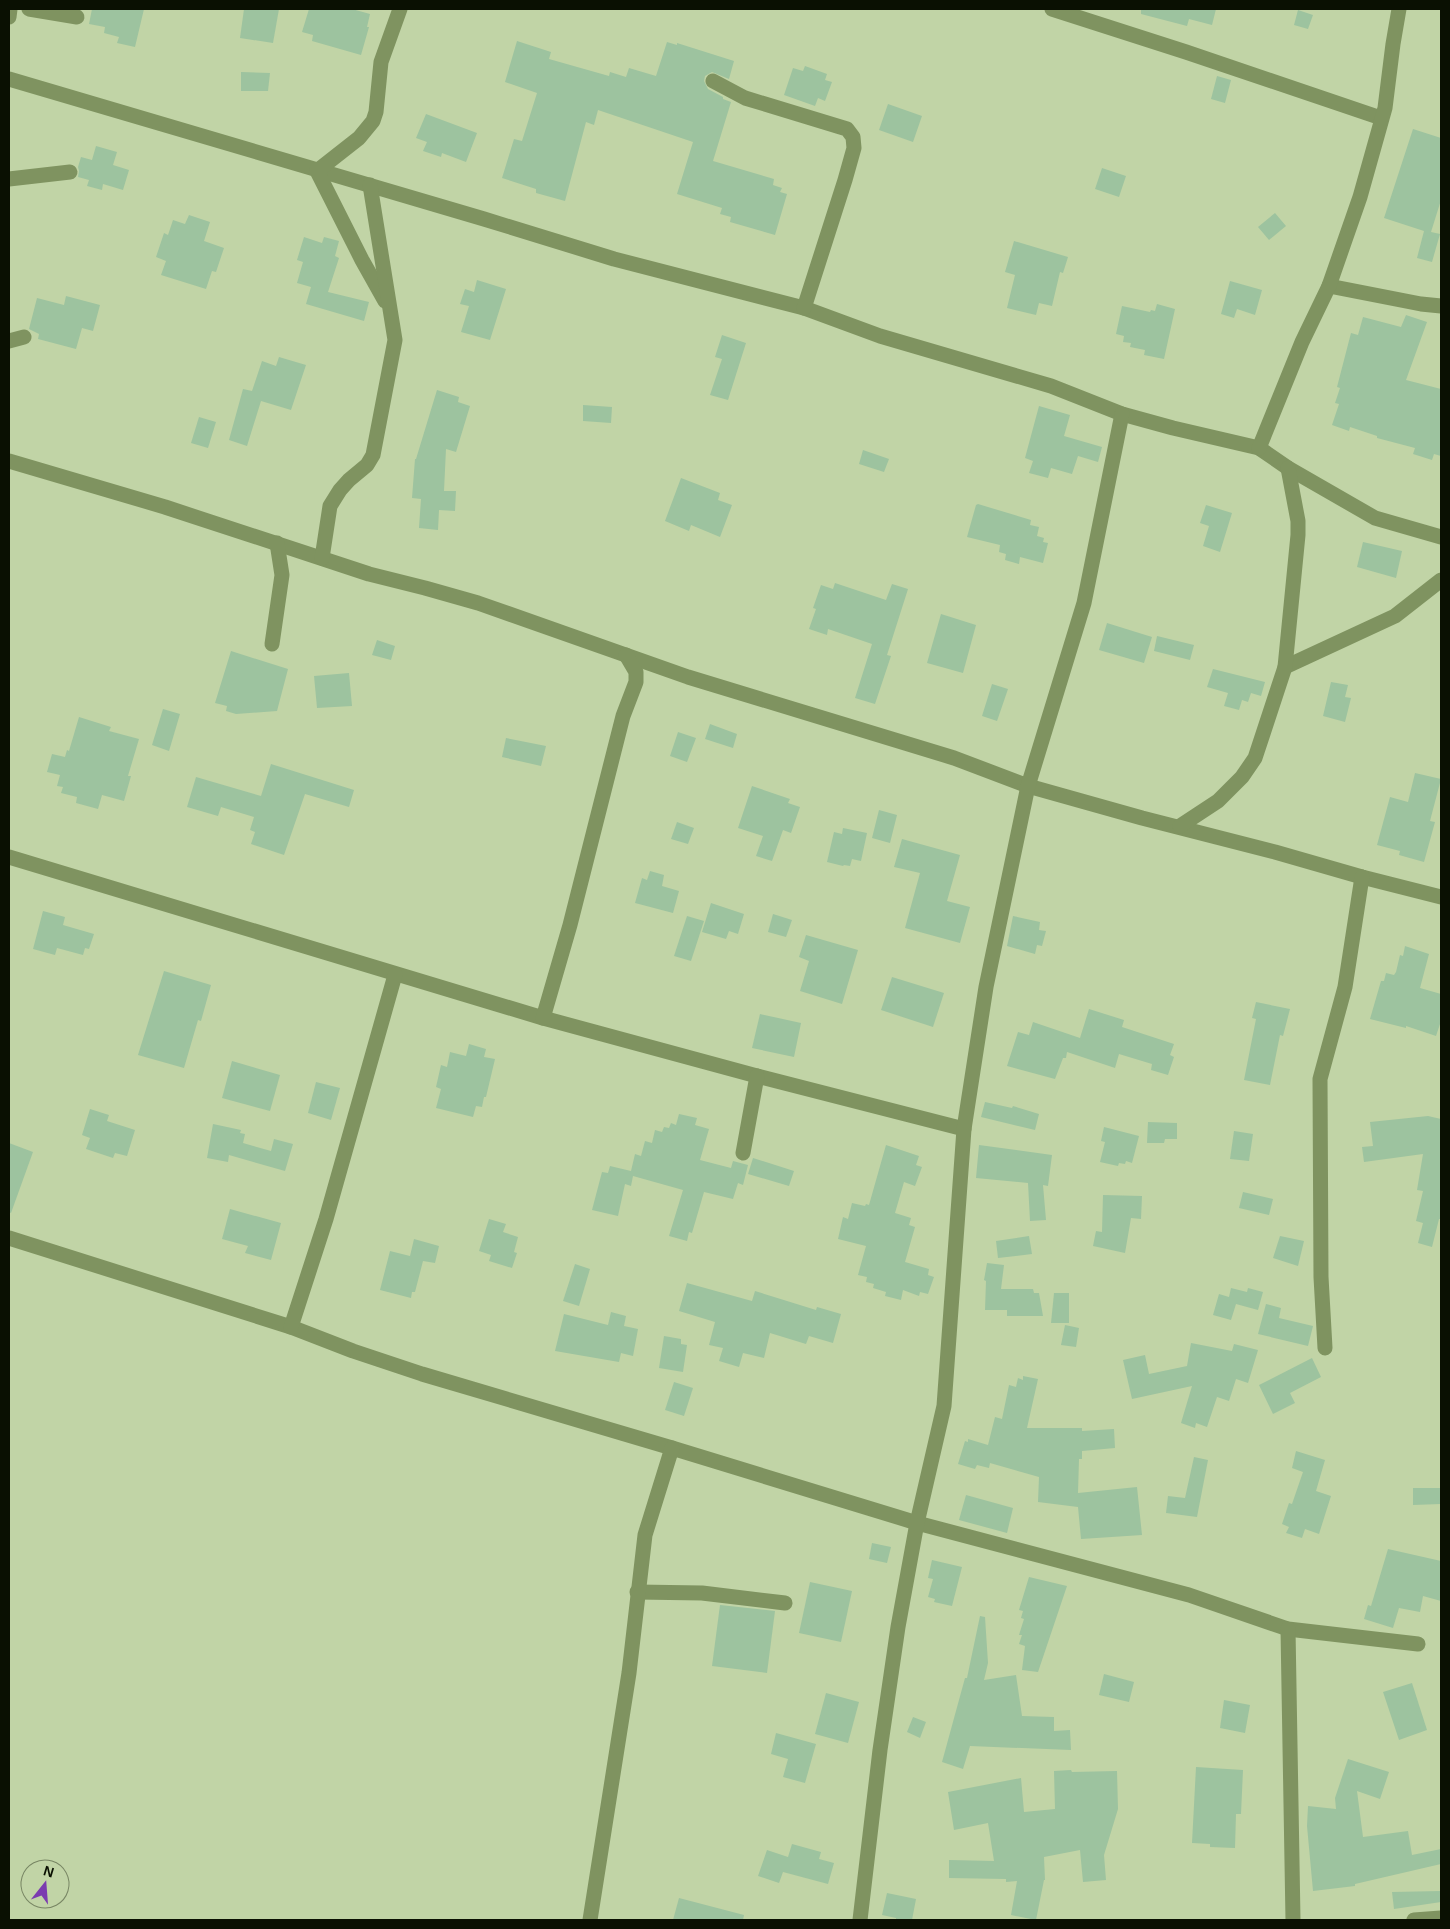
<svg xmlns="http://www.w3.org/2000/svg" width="1450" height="1929" viewBox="0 0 1450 1929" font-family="Arial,sans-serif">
<rect width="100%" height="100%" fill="#c1d4a6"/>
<g fill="#9dc39f">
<path d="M92,9H144L135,47L117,43L119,37L104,33L105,27L89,24Z"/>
<path d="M244,9H279L273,43L240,38Z"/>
<path d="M309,9H352L370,14L367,27H369L361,55L312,41L313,35L302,32Z"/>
<path d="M1141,9H1216L1212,25L1189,19L1187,26L1141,14Z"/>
<path d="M1298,10L1313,15L1308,29L1294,25Z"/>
<path d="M517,41L551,52L549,59L609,76L610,72L626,77L629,68L656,76L667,42L677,45V43L734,61L729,79L712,72L705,76L704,81L708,89L723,97V99L731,102L713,161L774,179L773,185L782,188L780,192L787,194L775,235L730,222L731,217L720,214L722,208L677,194L693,142L598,110L594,125L586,122L565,201L536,193V189L502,178L514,139L522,141L537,93L505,82Z"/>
<path d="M805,66L827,74L825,80L832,82L825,101L818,98L815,106L784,95L793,68L803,71Z"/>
<path d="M241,72L270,73L268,91H241Z"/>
<path d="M1217,76L1231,80L1225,103L1211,99Z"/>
<path d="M888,104L922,116L913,142L879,130Z"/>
<path d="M426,114L477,133L466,162L442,153L441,157L423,151L427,142L416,138Z"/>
<path d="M1413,129L1441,138V200L1431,232L1440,234L1432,262L1417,258L1424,231L1384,218Z"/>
<path d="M96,146L117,152L113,165L129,170L123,190L103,184L102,190L87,186L89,180L78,177L79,171L78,167L81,157L92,160Z"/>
<path d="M1102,168L1126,176L1119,197L1095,189Z"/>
<path d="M1275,213L1286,226L1269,240L1258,227Z"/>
<path d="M189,215L210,222L204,241L224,248L216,272L212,271L206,289L161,275L166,261L156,257L164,233L168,235L173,220L185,224Z"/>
<path d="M304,237L322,243L324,237L339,241L335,256L339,258L328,292L369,302L364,321L306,304L311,287L297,283L303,262L297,260Z"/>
<path d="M1014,241L1068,257L1063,273L1060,272L1052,306L1039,303L1036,315L1007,308L1015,275L1005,272Z"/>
<path d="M477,280L506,289L490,340L461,332L469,306L460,304L465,289L474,292Z"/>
<path d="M1230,281L1262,290L1255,315L1237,309L1234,318L1221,314Z"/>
<path d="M66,296L100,305L93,331L82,328L76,349L38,339L39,334L29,329L37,298L64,305Z"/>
<path d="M1157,304L1175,309L1164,359L1144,355L1145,350L1130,347L1131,343L1123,342L1124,336L1116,334L1122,306L1150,312L1151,310L1155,311Z"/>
<path d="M1406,315L1427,322L1406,380L1441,389V456L1434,454L1432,460L1413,454L1415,448L1377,438V436L1350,427L1349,431L1332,425L1339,404L1335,403L1340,388L1337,387L1351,333L1358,335L1363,317L1401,327Z"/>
<path d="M722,335L746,343L728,400L710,395L722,359L715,357Z"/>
<path d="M279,357L306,365L291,410L261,401L247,446L229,440L243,389L252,391L262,361L276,366Z"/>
<path d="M437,390L459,397L458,402L470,406L456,452L446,449L444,491H456L455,511L439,510L438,530L419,528L421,499L412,498L415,459H416Z"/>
<path d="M583,405L612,407L611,423L583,421Z"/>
<path d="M1039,406L1070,415L1064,436L1102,447L1098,462L1078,456L1072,474L1051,468L1048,478L1029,473L1033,461L1025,458Z"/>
<path d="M199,417L216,422L208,448L191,443Z"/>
<path d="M863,450L889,459L884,472L859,464Z"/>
<path d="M681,478L720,493L718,500L732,505L720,537L691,525L689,531L665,521Z"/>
<path d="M978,504L1031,520L1030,525L1039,527L1037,536L1044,538L1043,542L1048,543L1043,563L1020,557L1019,564L1005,560L1006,554L999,552L1000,545L967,537L976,505Z"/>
<path d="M1206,505L1232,513L1220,552L1203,546L1209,526L1200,523Z"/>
<path d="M1363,542L1402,551L1396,578L1357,567Z"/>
<path d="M835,583L886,600L892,584L908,589L887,655L891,656L875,704L855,698L872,644L828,629L827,635L809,629L816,609L813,608L821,585L833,589Z"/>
<path d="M941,614L976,625L963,673L927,663Z"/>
<path d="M1107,623L1152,637L1144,663L1099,650Z"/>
<path d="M1157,636L1194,645L1190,660L1154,651Z"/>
<path d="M377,640L395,646L391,660L372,655Z"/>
<path d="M231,651L288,669L277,711L236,714L226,711L227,706L215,703Z"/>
<path d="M1213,669L1265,682L1261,696L1251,693L1248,702L1242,700L1239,710L1224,706L1228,693L1207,687Z"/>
<path d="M349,673L352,706L317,708L314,676Z"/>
<path d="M1331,682L1348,685L1345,697L1351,698L1345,722L1323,716Z"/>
<path d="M992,684L1008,689L997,721L982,716Z"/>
<path d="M163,709L180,714L169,751L152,745Z"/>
<path d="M79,717L111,727L109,731L139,739L128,776H131L124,801L102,795L98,809L76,803L77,797L61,793L63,787L57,786L60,775L47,772L52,754L65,757L67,750L69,751Z"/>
<path d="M710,724L737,734L733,748L705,739Z"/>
<path d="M678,732L696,738L687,762L670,756Z"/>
<path d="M506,738L546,746L541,766L502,757Z"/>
<path d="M271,764L354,790L349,807L305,794L284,855L251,844L255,832L250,830L254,817L221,807L218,816L187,807L196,777L261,796Z"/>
<path d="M1415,773L1441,779L1430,821L1435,822L1424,862L1399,855L1400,851L1377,845L1390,797L1408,802Z"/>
<path d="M752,786L790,799L788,803L800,807L791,833L783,830L772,861L756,856L763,836L738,828Z"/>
<path d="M879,810L897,815L890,843L872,838Z"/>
<path d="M677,822L694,828L688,844L671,839Z"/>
<path d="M843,828L867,833L861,861L852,859L850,866L844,865L843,866L827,862L834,832L842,834Z"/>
<path d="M902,839L960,855L947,901L970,907L960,943L905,928L920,873L894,867Z"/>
<path d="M650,871L664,875L662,886L679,891L673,913L635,903L642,878L647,880Z"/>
<path d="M711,903L744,914L738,934L729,931L726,939L702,932Z"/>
<path d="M43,911L65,917L63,925L94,934L89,949L85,948L83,955L57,948L55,955L33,949Z"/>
<path d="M773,914L792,920L786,937L768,932Z"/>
<path d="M687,916L704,921L691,961L674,956Z"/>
<path d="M1013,916L1040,922L1039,930L1046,931L1042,946L1037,945L1035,954L1007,946Z"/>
<path d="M806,935L858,950L842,1004L800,991L809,961L799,957Z"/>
<path d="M1405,946L1429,954L1420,988L1441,994V1021L1436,1036L1406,1026V1028L1370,1019L1381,981H1384L1386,973L1394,975L1396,972L1400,955L1403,956Z"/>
<path d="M164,971L211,985L201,1021L198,1020L184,1068L138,1055Z"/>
<path d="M892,977L944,993L933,1027L881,1010Z"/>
<path d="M1256,1002L1290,1009L1283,1036L1280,1035L1270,1085L1244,1080L1256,1019L1252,1018Z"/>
<path d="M1089,1009L1124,1020L1122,1027L1174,1044L1170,1055L1174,1057L1168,1075L1151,1070L1152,1064L1119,1054L1115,1068L1067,1052L1066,1058H1063L1055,1079L1007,1066L1018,1032L1029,1035L1033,1022L1080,1038Z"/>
<path d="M760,1014L801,1023L794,1057L752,1048Z"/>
<path d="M469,1044L486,1049L484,1057L495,1059L486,1097H484L482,1107L476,1106L473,1117L436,1108L441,1089L436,1087L441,1065L447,1067L450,1052L466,1056Z"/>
<path d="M232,1061L280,1075L270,1111L222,1098Z"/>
<path d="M316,1082L340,1088L331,1120L308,1113Z"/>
<path d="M985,1102L1012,1108L1013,1106L1039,1114L1035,1130L981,1117Z"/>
<path d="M90,1109L109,1115L107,1121L135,1130L127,1156L115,1153L113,1158L86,1149L90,1138L82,1135Z"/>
<path d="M679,1114L697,1118L695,1125L709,1129L700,1160L731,1168L733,1161L748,1165L743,1185L738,1183L733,1199L704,1192L692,1233L689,1232L687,1241L669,1236L683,1190L633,1176L631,1186L625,1184L618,1216L592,1210L602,1172L608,1173L610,1166L631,1171L635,1154L641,1156L645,1141L652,1143L655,1130L662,1132L664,1127L669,1128L671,1123L676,1125Z"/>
<path d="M1428,1116L1441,1119V1219H1439L1432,1247L1418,1243L1423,1223L1416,1221L1423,1191L1417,1190L1423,1154L1364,1162L1362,1147L1373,1146L1370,1122Z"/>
<path d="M1148,1122L1177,1123V1139H1165L1164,1143H1147Z"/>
<path d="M213,1124L241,1130L240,1133L245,1134L243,1143L271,1151L274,1139L293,1144L285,1171L229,1155L228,1162L207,1158Z"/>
<path d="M1104,1127L1139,1136L1132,1163L1126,1161L1125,1164L1119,1163L1118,1166L1100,1162L1105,1142L1101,1141Z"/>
<path d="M1234,1131L1253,1134L1249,1161L1230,1159Z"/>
<path d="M9,1143L33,1152L11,1213L9,1212Z"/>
<path d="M886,1145L919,1156L916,1165L922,1167L915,1186L904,1182L895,1213L911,1218L909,1225L915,1227L905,1262L929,1269L928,1275L934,1277L928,1294L920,1292L919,1296L903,1290L901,1300L885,1296L886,1292L873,1288L874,1284L866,1282L867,1277L858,1275L866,1246L838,1239L843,1217L848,1219L852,1203L865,1206L866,1204L869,1205Z"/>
<path d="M979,1145L1052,1155L1048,1186L1043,1185L1046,1220L1030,1221L1028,1183L976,1178Z"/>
<path d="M753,1158L794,1171L789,1186L748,1174Z"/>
<path d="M1243,1192L1273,1199L1269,1215L1239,1208Z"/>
<path d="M1103,1195L1142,1196L1141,1219L1131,1218L1125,1253L1093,1246L1096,1231L1102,1232Z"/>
<path d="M230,1209L281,1223L271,1260L245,1253L248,1246L222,1239Z"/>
<path d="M489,1219L506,1224L503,1232L518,1237L514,1252L517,1253L512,1268L489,1261L491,1255L479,1251Z"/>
<path d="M1029,1236L1032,1254L998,1258L996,1241Z"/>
<path d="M1280,1236L1304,1241L1298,1266L1273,1258Z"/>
<path d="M414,1239L439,1246L435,1263L423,1261L415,1292H412L411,1298L380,1290L390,1251L410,1256Z"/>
<path d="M987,1263L1004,1265L1001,1289H1033L1034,1293H1039L1043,1316H1007V1310H985L986,1281L984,1280Z"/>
<path d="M575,1264L590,1269L579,1306L563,1301Z"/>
<path d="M687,1283L752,1301L755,1291L816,1310L817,1307L841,1314L833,1343L809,1336L806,1344L770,1333L764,1358L743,1353L739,1367L719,1361L723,1348L709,1345L715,1322L679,1311Z"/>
<path d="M1231,1288L1247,1292L1248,1288L1263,1292L1258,1310L1236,1304L1231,1320L1213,1315L1219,1294L1229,1297Z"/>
<path d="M1054,1293H1069V1323H1051Z"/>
<path d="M1266,1304L1281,1308L1279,1318L1313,1326L1308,1346L1258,1334Z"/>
<path d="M611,1312L626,1316L624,1326L638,1329L633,1356L621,1353L619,1362L555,1351L564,1314L608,1325Z"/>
<path d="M1065,1325L1079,1328L1076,1347L1061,1345Z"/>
<path d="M664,1336L681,1339V1344L687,1345L683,1372L659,1368Z"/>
<path d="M1191,1343L1232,1351L1234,1344L1258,1350L1248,1383L1236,1379L1229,1401L1217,1397L1207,1427L1196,1423L1195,1428L1181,1423L1192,1386L1132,1399L1123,1360L1145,1355L1149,1374L1187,1366Z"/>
<path d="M1312,1358L1321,1377L1290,1393L1295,1403L1273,1414L1259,1385Z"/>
<path d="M1023,1376L1038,1379L1027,1428H1082V1431L1114,1429L1115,1448L1082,1451V1459H1079L1078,1493L1137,1487L1142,1535L1081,1539L1078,1507L1038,1502L1039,1477L990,1463L989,1468L977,1465L975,1469L958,1464L965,1441L968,1442V1439L988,1445L995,1417L1002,1419L1009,1385L1016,1387L1018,1378L1023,1380Z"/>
<path d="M674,1382L693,1388L684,1416L665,1410Z"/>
<path d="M1296,1451L1325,1460L1316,1491L1331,1496L1319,1534L1305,1529L1302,1538L1286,1533L1289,1527L1282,1524L1289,1503L1292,1504L1303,1472L1292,1468Z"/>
<path d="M1194,1457L1208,1460L1197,1517L1166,1513L1168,1496L1185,1498Z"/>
<path d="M1413,1488H1441V1504L1413,1505Z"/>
<path d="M966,1495L1013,1508L1007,1533L959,1520Z"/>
<path d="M872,1543L891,1547L887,1563L869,1559Z"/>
<path d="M1388,1549L1441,1561V1601L1423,1596L1420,1612L1399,1608L1393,1628L1364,1619L1368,1605L1371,1606Z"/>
<path d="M932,1560L962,1567L952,1606L934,1602L935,1599L928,1597L933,1579L928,1578Z"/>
<path d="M1029,1577L1067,1586L1038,1672L1022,1670L1025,1646L1019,1644L1022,1635H1019L1024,1619L1021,1618L1023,1611L1019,1610Z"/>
<path d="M810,1582L852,1591L841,1642L799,1633Z"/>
<path d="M720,1605L775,1611L767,1673L712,1666Z"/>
<path d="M980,1616L985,1617L988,1663L984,1680L1016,1675L1022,1716L1054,1717V1731L1070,1730L1071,1750L970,1746L963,1769L942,1762L965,1678H967Z"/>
<path d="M1104,1674L1134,1682L1129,1702L1099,1695Z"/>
<path d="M1412,1683L1427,1730L1399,1740L1383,1692Z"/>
<path d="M826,1693L859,1702L848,1743L815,1734Z"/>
<path d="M1224,1700L1250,1705L1245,1733L1220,1728Z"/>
<path d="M913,1717L926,1722L920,1738L907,1732Z"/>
<path d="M776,1733L816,1744L805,1783L783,1777L788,1759L771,1754Z"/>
<path d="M1348,1759L1389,1772L1380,1799L1357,1791L1363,1837L1408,1831L1412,1855L1441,1849V1864L1355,1884V1886L1313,1891L1307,1826L1308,1806L1336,1809L1335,1798Z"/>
<path d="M1196,1767L1243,1770L1241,1814H1236L1235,1848L1210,1847V1844L1192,1843Z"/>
<path d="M1071,1770L1072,1772L1117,1771L1118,1809L1104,1855L1106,1880L1083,1882L1080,1850L1044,1857L1045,1880H1044L1036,1920L1011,1915L1017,1881L1006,1882V1879L949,1878V1860L994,1861L988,1823L954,1830L948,1792L1021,1778L1024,1812L1055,1809L1054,1771Z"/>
<path d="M792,1844L821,1852L819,1859L834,1863L828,1884L783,1872L779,1883L758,1876L767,1850L788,1857Z"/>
<path d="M1441,1891V1902L1394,1909L1392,1892Z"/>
<path d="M887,1893L916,1899L912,1920H896V1918L882,1915Z"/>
<path d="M679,1898L744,1915L743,1920H673Z"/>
</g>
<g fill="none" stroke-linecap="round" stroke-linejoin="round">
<g stroke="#7f9360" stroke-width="15">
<path d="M29,9L77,17"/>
<path d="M1052,9L1186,52L1381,118"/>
<path d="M9,17L10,9"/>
<path d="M9,79L484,219L614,259L804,308L880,336L1051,386L1122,414L1173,428L1259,448L1288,468L1375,518L1441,537"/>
<path d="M713,81L745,98L847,129L853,137L854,148L845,180L804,308"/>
<path d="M9,179L70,172"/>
<path d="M1329,286L1421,304L1441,306"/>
<path d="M385,301L362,260L317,171L359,138L373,121L376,112L381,62L400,9"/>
<path d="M9,341L24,337"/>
<path d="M1259,448L1302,342L1329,286L1360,197L1385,108L1393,44L1399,9"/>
<path d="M9,461L165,507L369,574L425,588L478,603L688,677L954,758L1028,786L1142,818L1275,852L1362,877L1441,897"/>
<path d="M322,558L330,506L340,490L349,480L367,465L373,455L395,340L370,185"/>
<path d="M272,644L282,575L277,543"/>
<path d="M1285,667L1395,616L1441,580"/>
<path d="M1180,826L1218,801L1242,777L1255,758L1285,667L1298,535V521L1288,468"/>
<path d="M9,857L543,1018L757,1076L964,1129"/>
<path d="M543,1018L570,925L623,716L636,682V672L626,655"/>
<path d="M743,1153L757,1076"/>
<path d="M9,1238L291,1327L353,1351L422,1374L672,1448L917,1523L1189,1595L1288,1629L1418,1644"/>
<path d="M291,1327L326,1219L395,975"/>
<path d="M1325,1348L1321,1277L1320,1079L1345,987L1362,877"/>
<path d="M637,1592L702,1593L785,1603"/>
<path d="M1288,1629L1293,1920"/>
<path d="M590,1920L629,1673L645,1535L672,1448"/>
<path d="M860,1920L880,1750L898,1627L917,1523L944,1406L964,1129L986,987L1028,786L1084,603L1122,414"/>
<path d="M1414,1920L1441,1918"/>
</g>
</g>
<rect width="1450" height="1929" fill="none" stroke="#0a1002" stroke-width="20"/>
<g transform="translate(45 1884) rotate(17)"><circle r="24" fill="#c1d4a6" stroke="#788664"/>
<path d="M0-4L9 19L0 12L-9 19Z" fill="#7b3bb0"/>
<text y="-8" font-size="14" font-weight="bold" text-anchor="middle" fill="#0a1002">N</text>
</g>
</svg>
